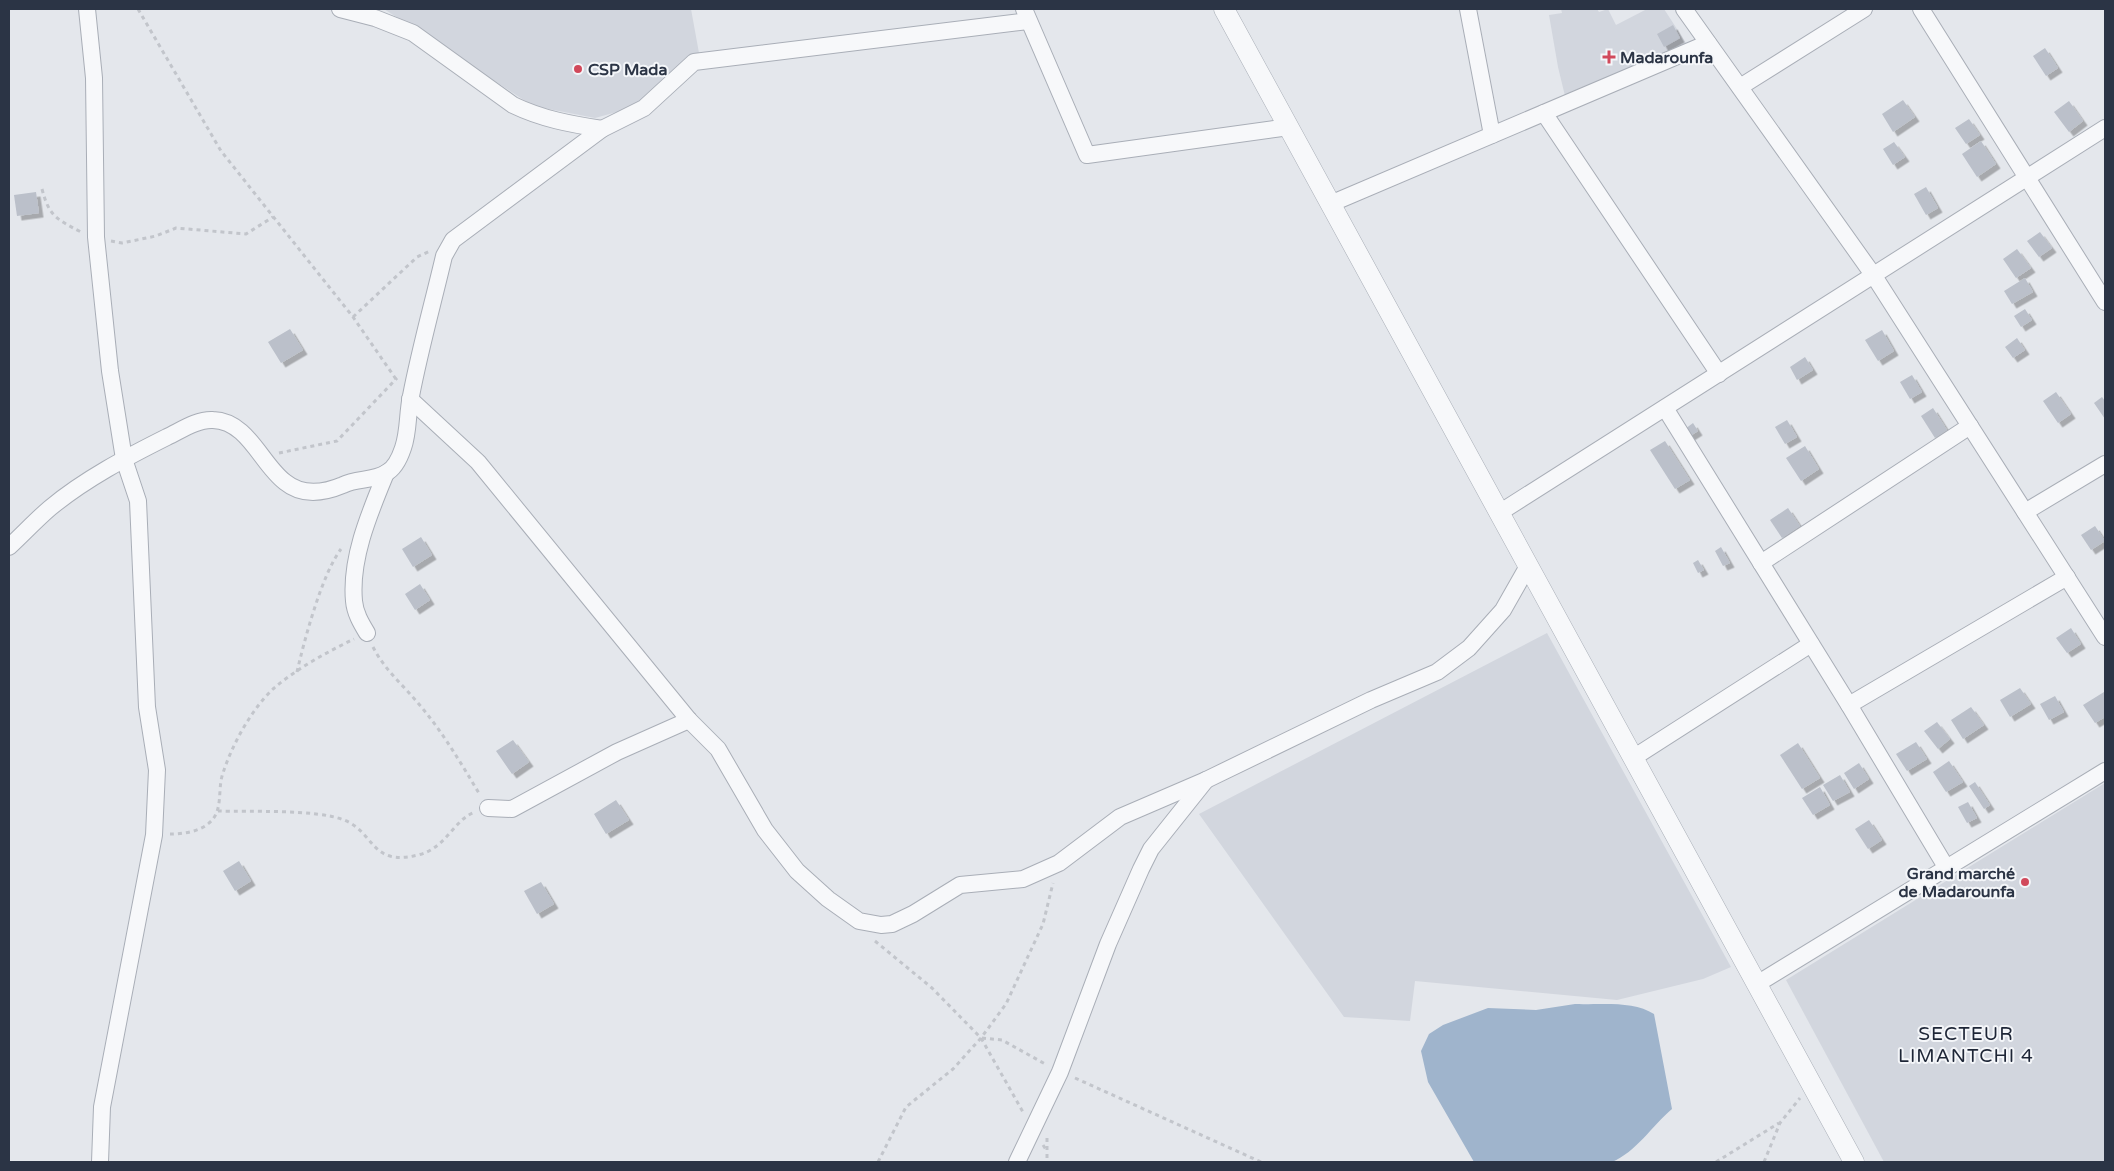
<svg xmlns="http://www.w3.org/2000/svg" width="2114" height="1171" viewBox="0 0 2114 1171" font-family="'Varela Round',sans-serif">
<defs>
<filter id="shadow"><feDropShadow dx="4.5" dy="4.5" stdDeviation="0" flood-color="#0004"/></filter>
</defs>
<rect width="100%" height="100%" fill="#e4e7ec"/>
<g fill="#d2d6de">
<path d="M384,9H691L699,53L635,107L595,118L533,106Z"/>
<path d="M1561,9H1597L1599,12L1608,9L1616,25L1647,9H1664L1688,46L1565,96L1558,67L1549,15L1562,13Z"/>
<path d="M1547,633L1731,967L1703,979L1617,1000L1415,981L1410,1021L1344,1017L1199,814Z"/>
<path d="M2105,783V1162H1884L1786,980Z"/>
</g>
<path fill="#9fb4cc" d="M1575,1004C1599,1005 1633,1000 1654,1014L1672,1109C1652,1126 1636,1152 1612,1162H1474L1428,1082L1421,1051L1429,1034L1443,1025L1488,1008L1536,1010Z"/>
<g fill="#bbc0ca" filter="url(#shadow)">
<path d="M1673,25L1680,38L1664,47L1657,34Z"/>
<path d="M2045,48L2058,68L2046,76L2033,56Z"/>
<path d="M1903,100L1915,117L1893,132L1882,114Z"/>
<path d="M2069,101L2083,121L2069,132L2054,112Z"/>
<path d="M1969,119L1980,135L1966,144L1955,128Z"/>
<path d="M1981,141L1996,164L1977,177L1962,154Z"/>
<path d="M1894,142L1905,157L1893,165L1883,149Z"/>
<path d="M1926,187L1938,208L1926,215L1914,194Z"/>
<path d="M36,192L39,213L17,216L14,195Z"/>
<path d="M2040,232L2052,248L2039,257L2027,241Z"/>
<path d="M2017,249L2031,268L2016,278L2003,259Z"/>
<path d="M2025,278L2033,292L2012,304L2004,291Z"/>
<path d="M2025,309L2032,320L2021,327L2014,316Z"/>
<path d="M290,329L303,350L281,363L268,342Z"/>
<path d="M1882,330L1894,351L1878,361L1865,340Z"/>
<path d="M2017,338L2025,350L2013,358L2005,347Z"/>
<path d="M1805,357L1813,370L1797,380L1790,367Z"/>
<path d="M1912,375L1922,392L1910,399L1900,382Z"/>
<path d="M2056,392L2071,414L2058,423L2043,401Z"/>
<path d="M2102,397L2105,401V419L2094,403Z"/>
<path d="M1933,408L1947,430L1935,438L1921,416Z"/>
<path d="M1787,420L1797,437L1785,444L1775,427Z"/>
<path d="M1693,423L1698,431L1690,436L1685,429Z"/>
<path d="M1665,441L1690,480L1675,489L1650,450Z"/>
<path d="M1805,446L1819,469L1801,481L1786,458Z"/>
<path d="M1788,508L1800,526L1782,538L1770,520Z"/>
<path d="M2095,526L2105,541L2091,550L2081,535Z"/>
<path d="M421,537L432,555L413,567L402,549Z"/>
<path d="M1721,547L1730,563L1723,566L1715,551Z"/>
<path d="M1698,560L1704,570L1698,573L1693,563Z"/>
<path d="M420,584L430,600L415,610L405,594Z"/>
<path d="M2071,628L2081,644L2067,653L2056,638Z"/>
<path d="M2020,688L2031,704L2010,717L2000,700Z"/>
<path d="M2104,692L2105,717L2095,723L2083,705Z"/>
<path d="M2055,696L2064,712L2049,720L2040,704Z"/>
<path d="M1971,707L1984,725L1963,739L1951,720Z"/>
<path d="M1937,722L1950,739L1938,749L1924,731Z"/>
<path d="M513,740L529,762L512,774L496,751Z"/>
<path d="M1916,742L1927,759L1907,771L1896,754Z"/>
<path d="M1798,743L1820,778L1802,789L1780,755Z"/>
<path d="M1949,761L1963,782L1946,792L1933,772Z"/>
<path d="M1859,763L1869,779L1854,789L1844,773Z"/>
<path d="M1840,775L1850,792L1833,801L1823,785Z"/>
<path d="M1975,782L1990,805L1984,809L1969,786Z"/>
<path d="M1820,787L1830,805L1813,815L1802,798Z"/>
<path d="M616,800L629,820L606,834L594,814Z"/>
<path d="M1968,802L1977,818L1967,823L1958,807Z"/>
<path d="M1869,820L1882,840L1868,849L1855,829Z"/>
<path d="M239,861L251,881L235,891L223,871Z"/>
<path d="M541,882L554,904L537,914L524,891Z"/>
</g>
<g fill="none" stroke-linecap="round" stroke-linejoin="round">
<defs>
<g id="minor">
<path d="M87,9L94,78L96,237L110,371L124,459L138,501L147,707L157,770L154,835L102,1107L100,1162"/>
<path d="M340,9L375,18L413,33L513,105C542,119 570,124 602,129"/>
<path d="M1024,9L1087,155L1289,127"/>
<path d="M1468,9L1492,135"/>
<path d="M1684,9L1874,276L2105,637"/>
<path d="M1921,9L2105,302"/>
<path d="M1740,87L1864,9"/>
<path d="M1544,113L1719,374"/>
<path d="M1330,204L1708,43"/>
<path d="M410,399L478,462L689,720L718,749L765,830L797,871L828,899L859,921L881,925L892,924L913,914L960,885L1023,879L1059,863L1120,817L1206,780L1371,700L1437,672L1469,648L1503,610L1528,566"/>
<path d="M1665,408L1849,705L1946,867"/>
<path d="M2025,512L2105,464"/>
<path d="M1499,513L2105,128"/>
<path d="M9,547C23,534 36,520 50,508C85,479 127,457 167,437C180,431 197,419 213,420C248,421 261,464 285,482C302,496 324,493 343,485C356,478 374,481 386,473C394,469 400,457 403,448C409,431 407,414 411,396C420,349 433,303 444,256L453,240L602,129L644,108L694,62L1028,21"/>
<path d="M1761,563L1970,426"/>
<path d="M367,633C361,623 355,613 354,601C350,558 370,512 386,473"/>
<path d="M1849,705L2067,577"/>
<path d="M1633,758L1811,644"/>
<path d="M488,808L512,809L617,752L689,720"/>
<path d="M1757,984L2105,771"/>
<path d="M1017,1162L1060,1072L1108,944L1141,869L1151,849L1206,780"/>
</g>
<path id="tertiary" d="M1224,9L1854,1162"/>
</defs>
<use href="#minor" stroke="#a9aeb7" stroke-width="18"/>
<use href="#tertiary" stroke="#a9aeb7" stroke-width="21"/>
<g stroke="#c2c5cb" stroke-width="3" stroke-dasharray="4 4" stroke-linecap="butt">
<path d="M138,9L221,151L353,317L398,382"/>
<path d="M42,189C49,216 56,219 81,232"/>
<path d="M111,241L122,243L156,236L176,228L246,234L273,217"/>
<path d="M353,317L417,257L430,251"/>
<path d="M279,453L337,441L397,378"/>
<path d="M373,647C384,669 402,684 418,703C442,731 461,763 480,795"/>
<path d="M297,672C304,641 322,574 341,549"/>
<path d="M218,811C250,812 316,809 344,820C375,832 370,867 418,855C447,848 453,820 475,812"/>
<path d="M170,834C182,834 199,832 209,823C224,811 217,789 223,773C232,745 251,710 273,689C296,669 327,652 354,639"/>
<path d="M875,941L932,988L981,1038L1023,1112"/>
<path d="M982,1038L1002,1040L1047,1065"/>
<path d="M1075,1078L1261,1162"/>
<path d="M1047,1138V1162"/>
<path d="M1043,1145L1047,1151"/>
<path d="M878,1162L906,1107L953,1069L981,1038L1006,1004L1043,924L1053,883"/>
<path d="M1716,1162L1779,1123"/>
<path d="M1764,1162L1780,1123L1800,1098"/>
</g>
<use href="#minor" stroke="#f7f8fa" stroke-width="16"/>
<use href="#tertiary" stroke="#f7f8fa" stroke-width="20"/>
</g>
<g fill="#d1495b" stroke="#f4f6f9" stroke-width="2">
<path d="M1606.5 49.5h5v5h5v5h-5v5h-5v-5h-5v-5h5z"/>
<circle cx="578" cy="69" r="5"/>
<circle cx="2025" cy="882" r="5"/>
</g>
<g text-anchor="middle" stroke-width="4" stroke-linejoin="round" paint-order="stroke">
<g font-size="16" font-weight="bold" fill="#2b3445" stroke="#f4f6f9" text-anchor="start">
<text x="1620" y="63">Madarounfa</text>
<text x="588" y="75">CSP Mada</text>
<text x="2015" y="879" text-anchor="end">Grand marché<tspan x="2015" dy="18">de Madarounfa</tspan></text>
</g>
<g font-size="19" letter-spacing="1" fill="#1d2536" stroke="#f4f6f9">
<text x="1966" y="1040">SECTEUR<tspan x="1966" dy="22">LIMANTCHI 4</tspan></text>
</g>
</g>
<rect width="2114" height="1171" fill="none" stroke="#2b3445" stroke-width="20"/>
</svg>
